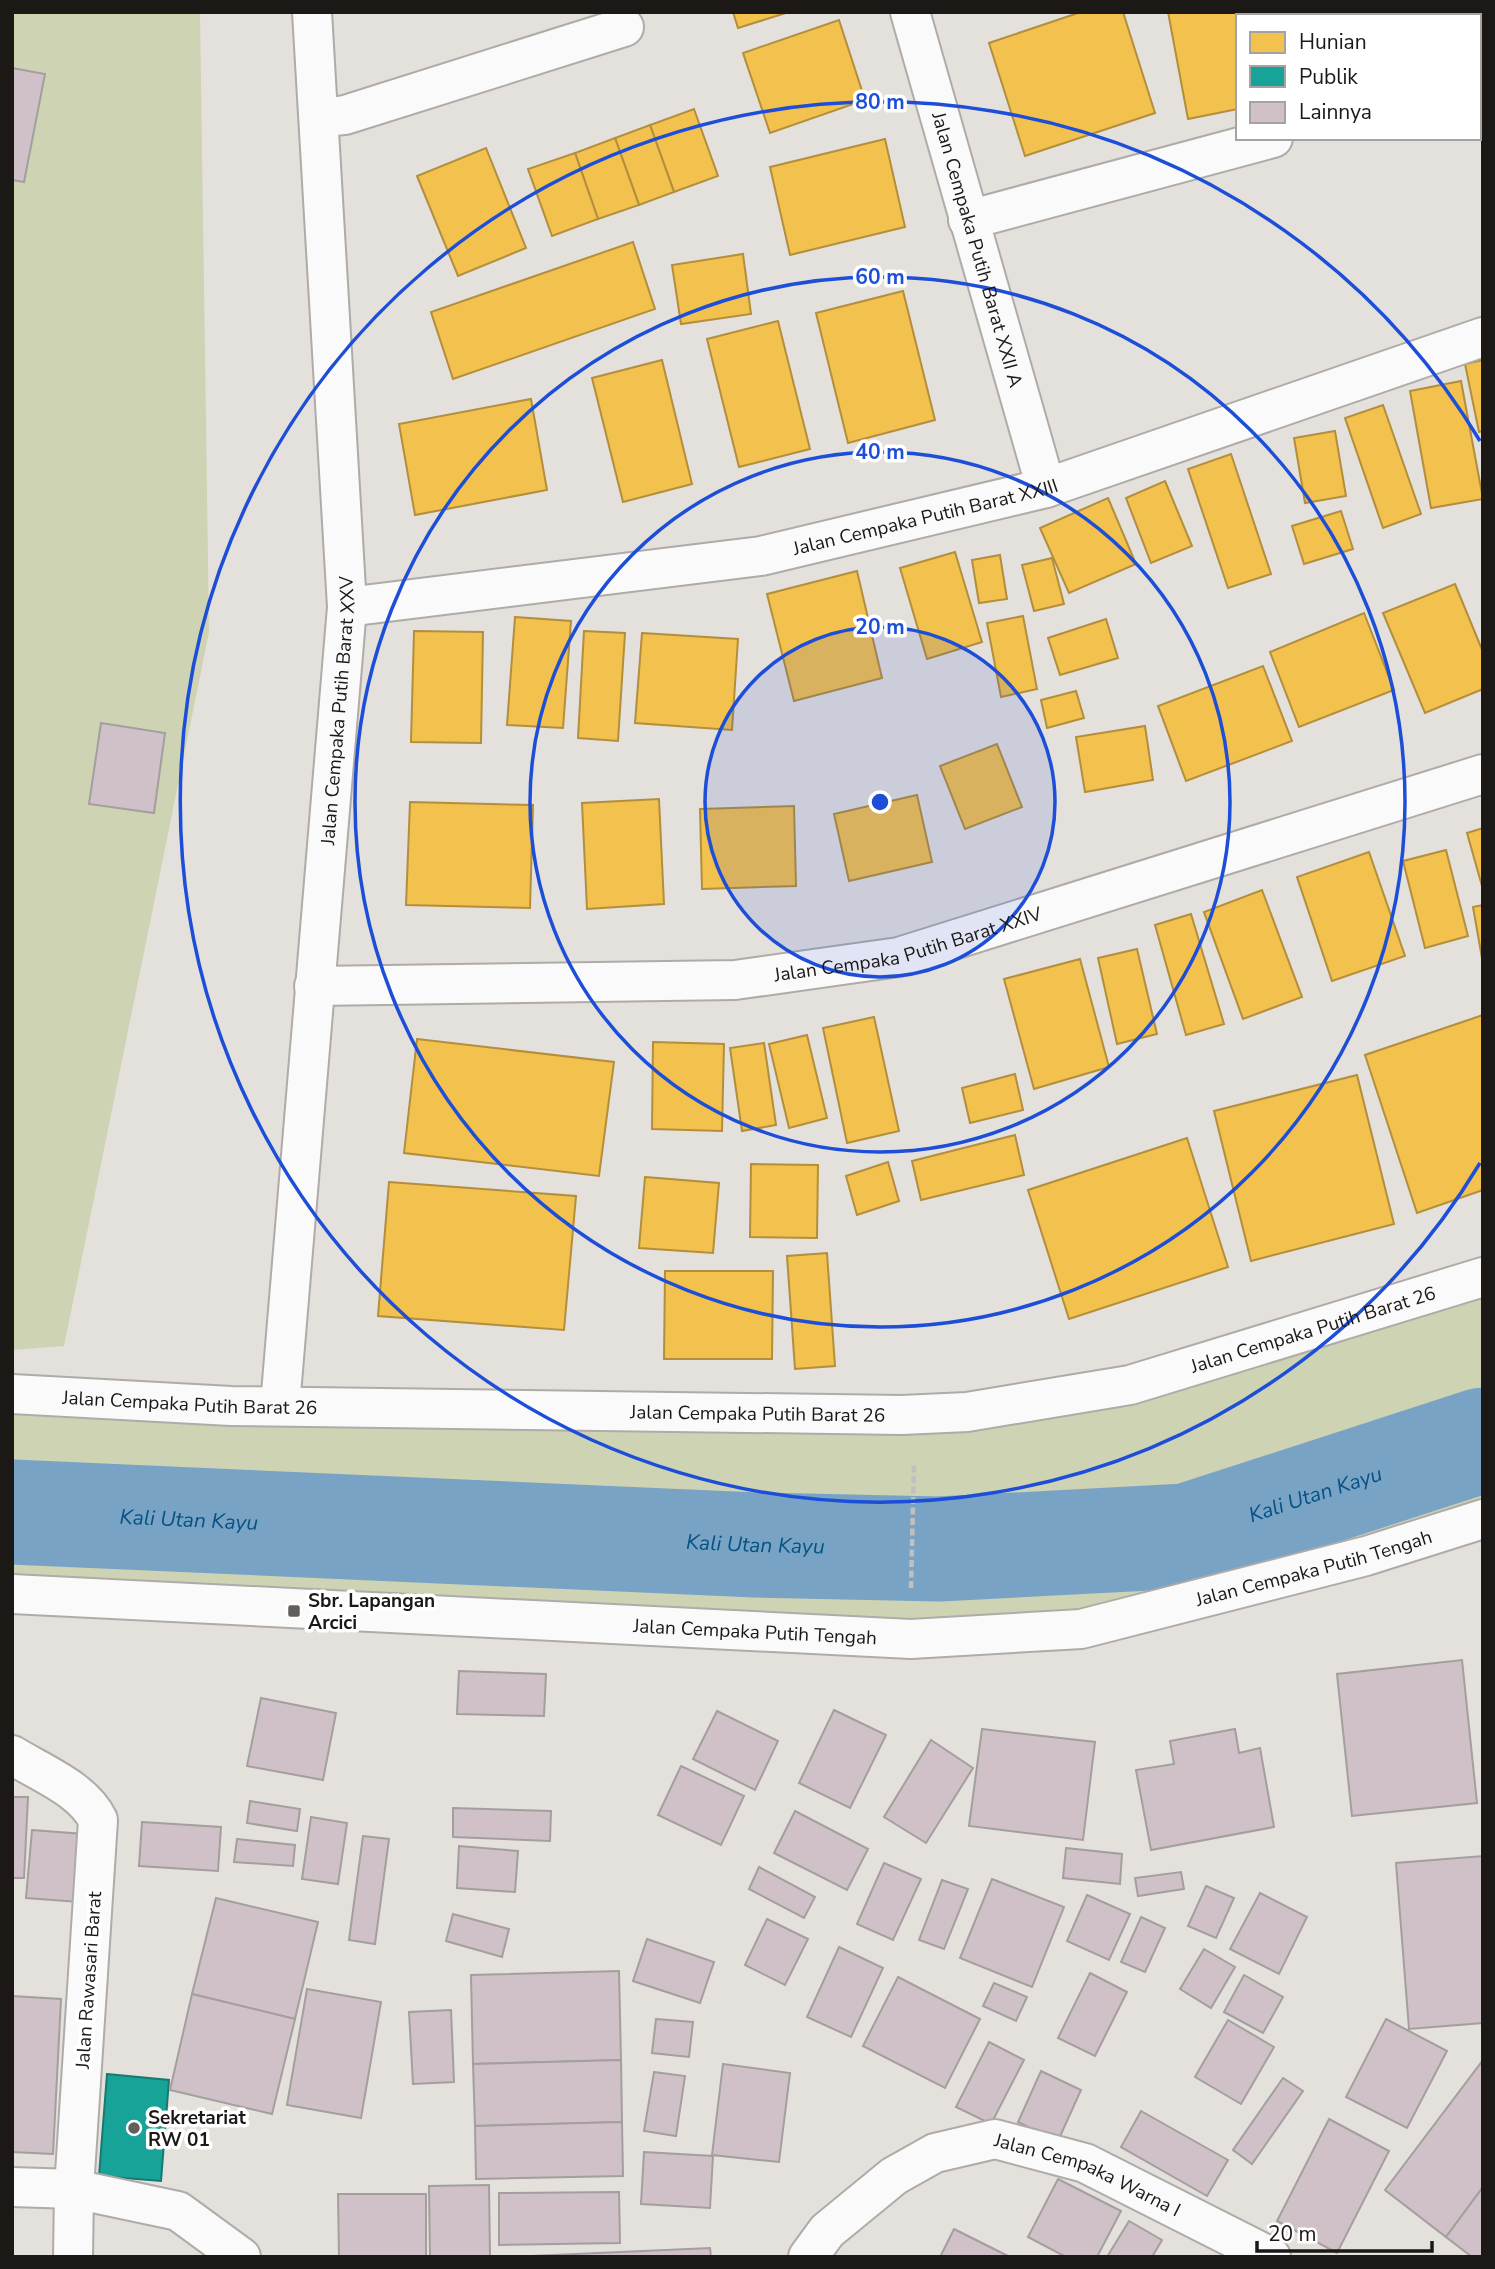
<svg xmlns="http://www.w3.org/2000/svg" width="1495" height="2269" viewBox="0 0 1495 2269" font-family="'Nunito Sans',sans-serif">
<rect width="100%" height="100%" fill="#e4e0dc"/>
<g fill="#cdd3b3">
<path d="M12,12H200L209,632L64,1346L12,1350Z"/>
<path d="M1483,1277V1512L1090,1616L919,1623L12,1587V1394L967,1412Z"/>
</g>
<g fill="#f2c14e" stroke="#b28e3d" stroke-width="2">
<path d="M733,12H789L738,28Z"/>
<path d="M1081,12H1123L1155,113L1025,156L989,43Z"/>
<path d="M1168,12H1293V16H1238V109L1188,119Z"/>
<path d="M1385,12H1483V41L1479,42V16H1386Z"/>
<path d="M839,20L865,100L770,133L743,53Z"/>
<path d="M694,109L718,176L674,192L650,125Z"/>
<path d="M650,125L674,192L639,205L615,138Z"/>
<path d="M615,138L639,205L598,219L575,153Z"/>
<path d="M885,139L905,227L790,255L770,167Z"/>
<path d="M486,148L526,248L458,276L417,176Z"/>
<path d="M575,153L598,219L552,236L528,169Z"/>
<path d="M633,242L655,309L453,379L431,312Z"/>
<path d="M743,254L751,314L681,324L672,265Z"/>
<path d="M903,291L935,420L848,443L816,313Z"/>
<path d="M778,321L810,449L739,467L707,339Z"/>
<path d="M662,360L692,484L623,502L592,378Z"/>
<path d="M1483,360V431L1479,432L1465,364Z"/>
<path d="M1461,381L1483,499L1431,508L1410,391Z"/>
<path d="M531,399L547,490L415,515L399,424Z"/>
<path d="M1383,405L1421,514L1383,528L1345,418Z"/>
<path d="M1335,431L1346,496L1305,503L1294,438Z"/>
<path d="M1231,454L1271,574L1228,588L1188,469Z"/>
<path d="M1165,481L1192,546L1151,563L1126,498Z"/>
<path d="M1108,498L1136,564L1069,593L1040,528Z"/>
<path d="M1341,511L1353,549L1304,564L1292,526Z"/>
<path d="M955,552L982,642L927,659L900,568Z"/>
<path d="M1000,555L1007,599L979,603L972,560Z"/>
<path d="M1052,558L1064,604L1034,611L1022,565Z"/>
<path d="M857,571L882,678L794,701L767,594Z"/>
<path d="M1455,584L1483,652V689L1425,713L1383,613Z"/>
<path d="M1364,613L1394,690L1299,727L1270,652Z"/>
<path d="M1023,616L1037,689L1001,697L987,623Z"/>
<path d="M515,617L571,621L563,728L507,725Z"/>
<path d="M1106,619L1118,658L1060,675L1048,638Z"/>
<path d="M414,631L483,632L481,743L411,742Z"/>
<path d="M584,631L625,633L618,741L578,738Z"/>
<path d="M642,633L738,639L732,730L635,723Z"/>
<path d="M1263,666L1292,741L1186,781L1158,706Z"/>
<path d="M1076,691L1084,718L1047,728L1041,700Z"/>
<path d="M1145,726L1153,780L1085,792L1076,737Z"/>
<path d="M997,744L1022,807L965,829L940,766Z"/>
<path d="M917,795L932,862L849,881L834,814Z"/>
<path d="M659,799L664,904L587,909L582,803Z"/>
<path d="M410,802L533,805L530,908L406,905Z"/>
<path d="M794,806L796,886L702,889L700,809Z"/>
<path d="M1483,828V885L1482,886L1467,833Z"/>
<path d="M1446,850L1468,936L1425,948L1403,861Z"/>
<path d="M1369,852L1405,956L1332,981L1297,877Z"/>
<path d="M1262,890L1302,997L1243,1019L1204,912Z"/>
<path d="M1483,905V964L1473,907Z"/>
<path d="M1191,914L1224,1024L1186,1035L1155,925Z"/>
<path d="M1137,949L1157,1034L1117,1044L1098,958Z"/>
<path d="M1080,959L1109,1067L1034,1089L1004,979Z"/>
<path d="M1483,1015V1190L1417,1213L1365,1055Z"/>
<path d="M874,1017L899,1131L847,1143L823,1028Z"/>
<path d="M807,1035L827,1118L789,1128L769,1044Z"/>
<path d="M417,1039L614,1062L599,1176L404,1153Z"/>
<path d="M653,1042L724,1044L722,1131L652,1129Z"/>
<path d="M764,1043L776,1125L742,1131L730,1048Z"/>
<path d="M1015,1074L1023,1110L970,1123L962,1088Z"/>
<path d="M1357,1075L1394,1224L1251,1261L1214,1111Z"/>
<path d="M1015,1135L1024,1175L921,1200L912,1161Z"/>
<path d="M1187,1138L1228,1267L1069,1319L1028,1190Z"/>
<path d="M888,1162L899,1201L857,1215L846,1176Z"/>
<path d="M751,1164L818,1165L817,1238L750,1237Z"/>
<path d="M645,1177L719,1183L713,1253L639,1248Z"/>
<path d="M389,1182L576,1196L564,1330L378,1316Z"/>
<path d="M827,1253L835,1366L795,1369L787,1256Z"/>
<path d="M665,1271H773L772,1359H664Z"/>
</g>
<path fill="#17a398" stroke="#187971" stroke-width="2" d="M107,2074L169,2080L161,2181L99,2176Z"/>
<g fill="none" stroke-linecap="round" stroke-linejoin="round">
<path stroke="#79a3c5" stroke-width="105" id="s1" d="M12,1512L756,1545L939,1549L1187,1536L1483,1440"/>
</g>
<g fill="#d0c1c8" stroke="#a29f9e" stroke-width="2">
<path d="M12,68L45,74L24,182L12,180Z"/>
<path d="M101,723L165,733L154,813L89,804Z"/>
<path d="M1462,1660L1477,1803L1352,1816L1337,1674Z"/>
<path d="M459,1671L546,1674L544,1716L457,1714Z"/>
<path d="M261,1698L336,1713L323,1780L247,1766Z"/>
<path d="M834,1710L886,1735L850,1808L799,1783Z"/>
<path d="M717,1711L778,1741L755,1790L693,1759Z"/>
<path d="M982,1729L1095,1742L1083,1840L969,1826Z"/>
<path d="M1235,1729L1239,1753L1260,1748L1274,1827L1151,1850L1136,1770L1174,1764L1170,1741Z"/>
<path d="M931,1740L973,1768L926,1843L884,1817Z"/>
<path d="M681,1766L744,1796L721,1845L658,1815Z"/>
<path d="M12,1797H28L24,1878H12Z"/>
<path d="M250,1801L300,1809L297,1831L247,1823Z"/>
<path d="M453,1808L551,1811L550,1841L453,1837Z"/>
<path d="M795,1811L868,1849L847,1890L774,1853Z"/>
<path d="M311,1817L347,1823L338,1884L302,1879Z"/>
<path d="M142,1822L221,1827L218,1871L139,1866Z"/>
<path d="M32,1830L84,1834L79,1902L26,1898Z"/>
<path d="M363,1836L389,1839L375,1944L349,1940Z"/>
<path d="M237,1839L295,1845L293,1866L234,1862Z"/>
<path d="M459,1846L518,1851L515,1892L457,1888Z"/>
<path d="M1066,1848L1122,1854L1120,1884L1063,1878Z"/>
<path d="M1483,1856V2023L1409,2029L1396,1863Z"/>
<path d="M884,1863L921,1879L893,1940L857,1924Z"/>
<path d="M759,1867L815,1897L804,1918L749,1889Z"/>
<path d="M1181,1872L1184,1889L1138,1896L1135,1878Z"/>
<path d="M992,1879L1064,1907L1032,1987L960,1958Z"/>
<path d="M942,1880L968,1889L944,1949L919,1940Z"/>
<path d="M1206,1886L1234,1898L1216,1938L1188,1926Z"/>
<path d="M1260,1893L1307,1917L1279,1974L1230,1949Z"/>
<path d="M1087,1895L1130,1914L1109,1960L1067,1941Z"/>
<path d="M216,1898L318,1922L295,2019L192,1994Z"/>
<path d="M453,1914L509,1929L502,1957L446,1941Z"/>
<path d="M1141,1917L1165,1928L1145,1972L1121,1962Z"/>
<path d="M767,1919L808,1939L785,1985L745,1965Z"/>
<path d="M647,1939L714,1962L700,2003L633,1981Z"/>
<path d="M839,1947L883,1968L851,2037L807,2017Z"/>
<path d="M1204,1949L1235,1967L1211,2008L1180,1989Z"/>
<path d="M619,1971L621,2060L473,2064L471,1975Z"/>
<path d="M1090,1973L1127,1992L1095,2056L1058,2038Z"/>
<path d="M1244,1975L1283,1997L1263,2033L1224,2012Z"/>
<path d="M898,1977L980,2019L945,2088L863,2046Z"/>
<path d="M994,1983L1027,1997L1016,2021L983,2006Z"/>
<path d="M307,1989L381,2002L361,2118L287,2105Z"/>
<path d="M192,1994L295,2019L272,2114L170,2090Z"/>
<path d="M12,1996L61,1999L53,2154L12,2152Z"/>
<path d="M451,2010L454,2082L413,2084L409,2012Z"/>
<path d="M656,2019L693,2022L689,2057L652,2053Z"/>
<path d="M1386,2019L1447,2051L1407,2128L1346,2097Z"/>
<path d="M1228,2020L1274,2047L1241,2104L1195,2077Z"/>
<path d="M989,2042L1024,2060L991,2124L956,2107Z"/>
<path d="M621,2060L622,2122L475,2126L473,2064Z"/>
<path d="M1483,2060V2187L1446,2237L1385,2190Z"/>
<path d="M723,2064L790,2073L779,2162L712,2155Z"/>
<path d="M1041,2071L1081,2090L1058,2141L1018,2122Z"/>
<path d="M654,2072L685,2076L676,2136L644,2131Z"/>
<path d="M1283,2078L1303,2091L1252,2164L1233,2150Z"/>
<path d="M1141,2111L1228,2160L1207,2196L1121,2147Z"/>
<path d="M1329,2119L1389,2151L1337,2253L1277,2221Z"/>
<path d="M622,2122L623,2176L476,2179L475,2126Z"/>
<path d="M644,2152L713,2156L710,2208L641,2204Z"/>
<path d="M1058,2179L1121,2211L1097,2257H1066L1028,2237Z"/>
<path d="M489,2185L490,2257H430L429,2186Z"/>
<path d="M1483,2187V2257H1472L1446,2237Z"/>
<path d="M619,2192L620,2243L499,2245V2193Z"/>
<path d="M338,2194H426V2257H339Z"/>
<path d="M1129,2221L1162,2240L1152,2257H1107Z"/>
<path d="M954,2229L1010,2257H940Z"/>
<path d="M710,2248L711,2257H508Z"/>
</g>
<g fill="none" stroke-linecap="round" stroke-linejoin="round">
<defs>
<g id="minor">
<path id="s2" d="M910,12L1046,488"/>
<path d="M1344,12L1345,16"/>
<path d="M1479,83L1483,82"/>
<path d="M319,118L345,115L624,27"/>
<path d="M968,220L1273,138"/>
<path id="s3" d="M347,607L761,556L1046,488L1483,337"/>
<path id="s4" d="M314,986L735,980L899,957L1483,774"/>
<path id="s5" d="M12,1394L231,1406L902,1415L967,1412L1130,1385L1483,1277"/>
<path id="s6" d="M280,1406L347,607L312,12"/>
<path id="s7" d="M12,1594L911,1639L1081,1629L1366,1556L1483,1519"/>
<path d="M12,1755C41,1773 83,1789 98,1820L74,2189L73,2257"/>
<path d="M12,2187L74,2189L178,2211L241,2257"/>
<path id="s8" d="M808,2257L827,2231L894,2176L935,2153L995,2139L1085,2163L1271,2257"/>
</g>
</defs>
<use href="#minor" stroke="#aeaba8" stroke-width="42"/>
<path stroke="#c1bfbf" stroke-width="4.5" stroke-dasharray="7 3.5" stroke-linecap="butt" d="M911,1588L914,1464"/>
<use href="#minor" stroke="#fbfafa" stroke-width="38"/>
</g>
<circle cx="880" cy="802" r="175" fill="#1d4ed8" fill-opacity=".12"/>
<g fill="none" stroke="#1d4ed8" stroke-width="3.5">
<circle cx="880" cy="802" r="175"/>
<circle cx="880" cy="802" r="350"/>
<circle cx="880" cy="802" r="525"/>
<path d="M1480 1163A700 700 0 1 1 1480 441"/>
</g>
<g fill="#615e5b" stroke="#fff" stroke-width="2.5">
<rect x="287" y="1604" width="14" height="14" rx="3.5"/>
<circle cx="134" cy="2128" r="7"/>
</g>
<g text-anchor="middle" stroke-width="7" stroke-linejoin="round" paint-order="stroke">
<g font-size="19" fill="#1b1816" stroke="#fff">
<text dy="7" stroke="none"><textPath href="#s2" startOffset="247">Jalan Cempaka Putih Barat XXII A</textPath></text>
<text dy="7" stroke="none"><textPath href="#s3" startOffset="586">Jalan Cempaka Putih Barat XXIII</textPath></text>
<text dy="7" stroke="none"><textPath href="#s6" startOffset="698">Jalan Cempaka Putih Barat XXV</textPath></text>
<text dy="7" stroke="none"><textPath href="#s4" startOffset="598">Jalan Cempaka Putih Barat XXIV</textPath></text>
<text dy="7" stroke="none"><textPath href="#s5" startOffset="1312">Jalan Cempaka Putih Barat 26</textPath></text>
<text dy="7" stroke="none"><textPath href="#s5" startOffset="178">Jalan Cempaka Putih Barat 26</textPath></text>
<text dy="7" stroke="none"><textPath href="#s5" startOffset="746">Jalan Cempaka Putih Barat 26</textPath></text>
<text dy="7" stroke="none"><textPath href="#s7" startOffset="1311">Jalan Cempaka Putih Tengah</textPath></text>
<text dy="7" stroke="none"><textPath href="#s7" startOffset="744">Jalan Cempaka Putih Tengah</textPath></text>
<text transform="translate(88 1980) rotate(-86)" y="7">Jalan Rawasari Barat</text>
<text dy="7" stroke="none"><textPath href="#s8" startOffset="327">Jalan Cempaka Warna I</textPath></text>
</g>
<g font-size="19" font-weight="bold" fill="#1b1816" stroke="#fff" text-anchor="start">
<text x="308" y="1607">Sbr. Lapangan<tspan x="308" dy="22">Arcici</tspan></text>
<text x="148" y="2124">Sekretariat<tspan x="148" dy="22">RW 01</tspan></text>
</g>
<g font-size="21" font-style="italic" fill="#055283" stroke="#fff">
<text dy="7" stroke="none"><textPath href="#s1" startOffset="1311">Kali Utan Kayu</textPath></text>
<text dy="7" stroke="none"><textPath href="#s1" startOffset="177">Kali Utan Kayu</textPath></text>
<text dy="7" stroke="none"><textPath href="#s1" startOffset="744">Kali Utan Kayu</textPath></text>
</g>
</g>
<circle cx="880" cy="802" r="10" fill="#1d4ed8" stroke="#fff" stroke-width="3.5"/>
<g font-size="21" text-anchor="middle" font-weight="bold" fill="#1d4ed8" stroke="#fff" stroke-width="7" stroke-linejoin="round" paint-order="stroke">
<text x="880" y="109">80 m</text>
<text x="880" y="284">60 m</text>
<text x="880" y="459">40 m</text>
<text x="880" y="634">20 m</text>
</g>
<rect width="1495" height="2269" fill="none" stroke="#1b1816" stroke-width="28"/>
<rect x="1236" y="14" width="245" height="126" fill="#ffffff" stroke="#a4a3a2" stroke-width="2"/>
<rect x="1250" y="32" width="35" height="21" fill="#f2c14e" stroke="#a4a3a2" stroke-width="2"/>
<text x="1299" y="49" font-size="21" fill="#1b1816">Hunian</text>
<rect x="1250" y="66" width="35" height="21" fill="#17a398" stroke="#a4a3a2" stroke-width="2"/>
<text x="1299" y="84" font-size="21" fill="#1b1816">Publik</text>
<rect x="1250" y="102" width="35" height="21" fill="#d0c1c8" stroke="#a4a3a2" stroke-width="2"/>
<text x="1299" y="119" font-size="21" fill="#1b1816">Lainnya</text>
<path d="M1257 2241v10h175v-10" fill="none" stroke="#1b1816" stroke-width="3.5"/>
<text x="1268" y="2241" font-size="21" fill="#1b1816" stroke="#ffffff" stroke-width="5" paint-order="stroke">20 m</text>
</svg>
